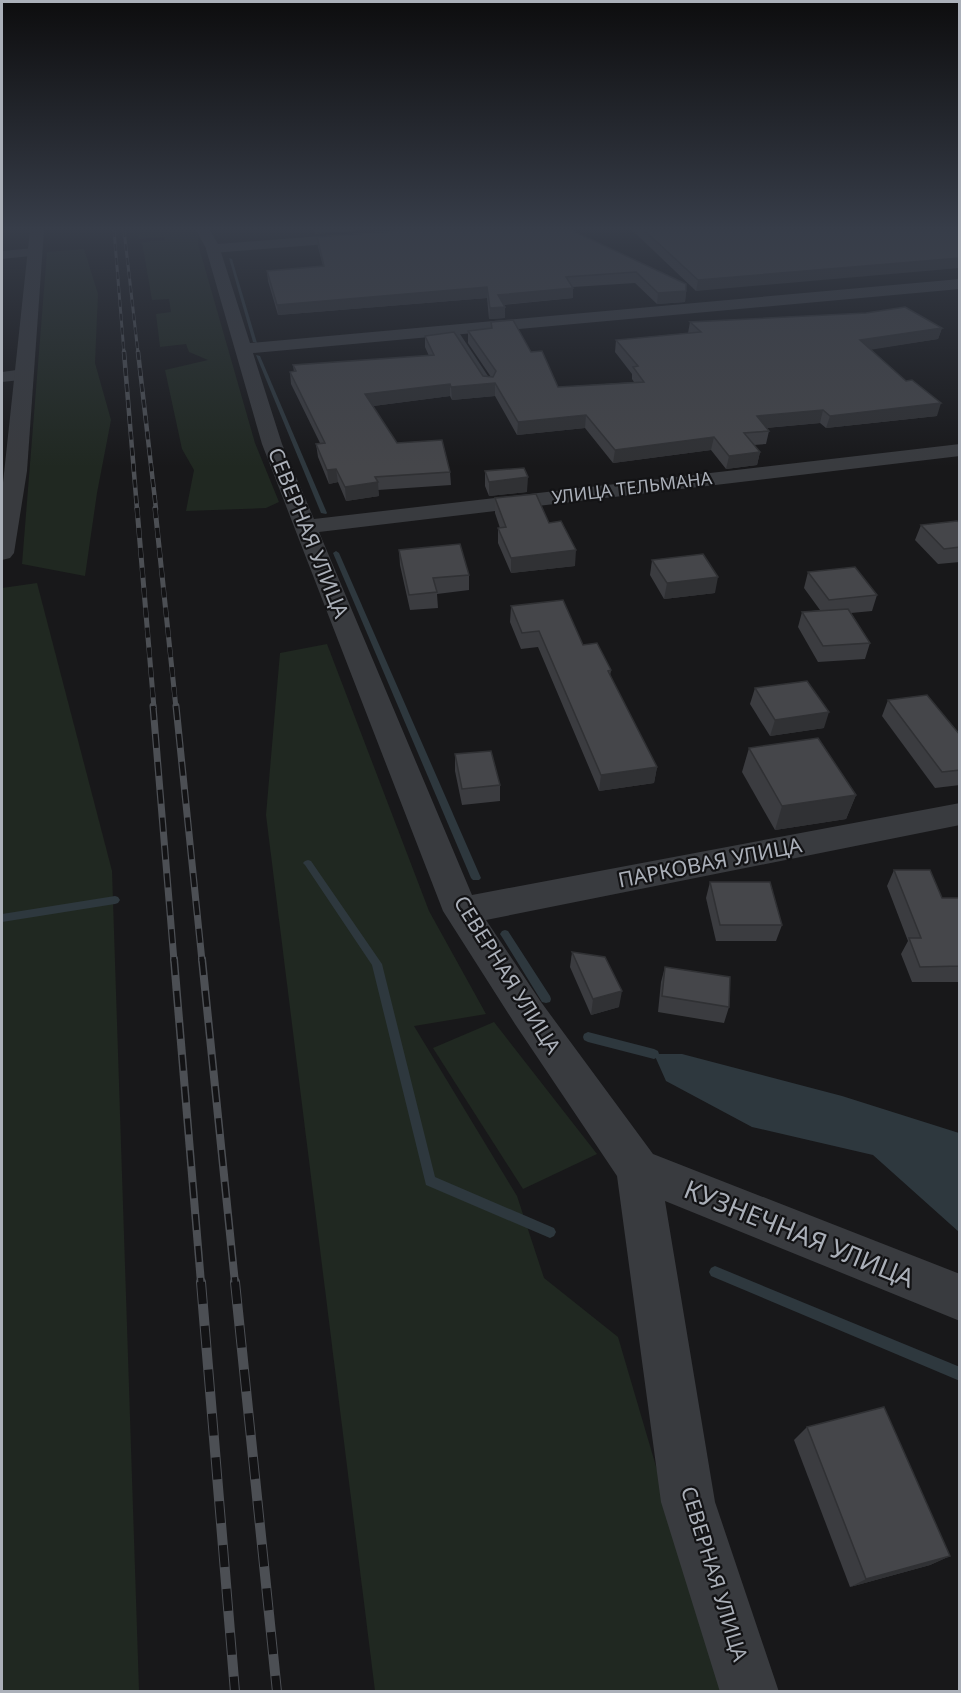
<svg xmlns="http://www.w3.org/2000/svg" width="961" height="1693" viewBox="0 0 961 1693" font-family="'Noto Sans',sans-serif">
<rect width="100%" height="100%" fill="#18181a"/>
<g fill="#202821">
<path d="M140,230H199L198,244L255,443L279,502L266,508L186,511L194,470L182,449L165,370L208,360L189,352L186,344L160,347L156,314L171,312L169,299L152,300L142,242L165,240L164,237L139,239Z"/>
<path d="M84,249L98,294L95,363L111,420L97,493L85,576L22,564L47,252Z"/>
<path d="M37,583L112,871L139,1691H2V588Z"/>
<path d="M327,644L429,911L486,1014L414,1026L517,1196L544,1278L618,1337L722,1691H375L266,815L280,653Z"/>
<path d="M494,1022L597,1154L523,1189L433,1048Z"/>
</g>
<path fill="#2e383e" d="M654,1054H682L842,1096L959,1133V1232L873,1155L752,1127L666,1081Z"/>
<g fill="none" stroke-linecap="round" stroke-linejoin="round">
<g fill="#2e383e" fill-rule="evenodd">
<path d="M229,258L232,259L257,343L253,342Z"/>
<path d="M256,355L260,356L327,513L326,514L321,513Z"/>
<path d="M336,551L339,553L481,878L479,880H473L471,878L333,553Z"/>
<path d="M308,860L311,861L382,964L435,1177L554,1228L556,1232L554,1236L550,1238L426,1185L372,965L305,865L303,863L305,861Z"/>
<path d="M115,896L118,897L120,900L118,903L115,904L2,922V914Z"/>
<path d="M505,930L508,931L550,996L551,999L550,1002L546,1003L542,1002L502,937L500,934L502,931Z"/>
<path d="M588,1032L654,1049L658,1051L659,1054L658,1057L654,1059L588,1042L584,1040L583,1037L584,1034Z"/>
<path d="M715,1266L960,1367V1381L711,1276L709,1272L711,1268Z"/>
</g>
<path fill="#393b3f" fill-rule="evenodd" d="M450,328H456L494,385L493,387H485L448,330Z"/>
<g fill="#393b3f" fill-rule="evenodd">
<path d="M213,245L220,249L250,343L960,279V289L253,353L282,444L314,519L960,444V456L319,532L472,895L960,803V825L486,920L541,1002L653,1154L960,1274V1321L665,1201L715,1502L779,1692H720L661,1502L617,1176L515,1024L443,911L262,444L206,249Z"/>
<path d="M35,248L42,252L40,255L2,259V251Z"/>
<path d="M24,369L30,371L33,375L30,379L2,382V372Z"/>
</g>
<g fill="#393b3f" fill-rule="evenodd">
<path d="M30,230H44L27,471L14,553L10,558L2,560V492Z"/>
<path d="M196,230H210L218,244L398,230H462L455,234L213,253L208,252Z"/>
</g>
<defs>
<g id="rail-far5">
<path d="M114,230L124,353"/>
<path d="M124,230L138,353"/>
</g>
<g id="rail-far4">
<path d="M124,352L137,509"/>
<path d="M138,352L156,509"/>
</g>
<g id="rail-far3">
<path d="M137,508L154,708"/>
<path d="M155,508L176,708"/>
</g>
<g id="rail-far2">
<path d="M153,706L174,961"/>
<path d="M176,706L202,961"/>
</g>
<g id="rail-far1">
<path d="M174,959L201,1283"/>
<path d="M202,959L235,1283"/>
</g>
<g id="rail">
<path d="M201,1282L235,1692"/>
<path d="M235,1282L277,1692"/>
</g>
</defs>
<use href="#rail-far5" stroke="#4c4f54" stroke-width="3"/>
<use href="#rail-far4" stroke="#4c4f54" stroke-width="4.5"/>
<use href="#rail-far3" stroke="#4c4f54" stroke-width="5"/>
<use href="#rail-far2" stroke="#4c4f54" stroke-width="7"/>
<use href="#rail-far1" stroke="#4c4f54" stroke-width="8"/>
<use href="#rail" stroke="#4c4f54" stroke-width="10"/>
<use href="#rail-far5" stroke="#131315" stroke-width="2" stroke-dasharray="7" stroke-linecap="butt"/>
<use href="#rail-far4" stroke="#131315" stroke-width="3" stroke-dasharray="8" stroke-linecap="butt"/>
<use href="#rail-far3" stroke="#131315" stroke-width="4" stroke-dasharray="10" stroke-linecap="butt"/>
<use href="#rail-far2" stroke="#131315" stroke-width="4.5" stroke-dasharray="14" stroke-linecap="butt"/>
<use href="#rail-far1" stroke="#131315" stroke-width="5" stroke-dasharray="16" stroke-linecap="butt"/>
<use href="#rail" stroke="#131315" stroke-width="8" stroke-dasharray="22" stroke-linecap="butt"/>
</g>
<g fill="#3b3c40">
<path d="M571,230L686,291L685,302L657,304L635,283L573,287V298L503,305L505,318L489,319L487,298L278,315L268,281L267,271L323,266L318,247L317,237Z"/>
<path d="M632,230H960L696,291Z"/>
<path d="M491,322L531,352L558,387L634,382L632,379V374L615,352L616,340L688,333L690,322L942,328L938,339L871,349L937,416L826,428L820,423L766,428L769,431L766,444L754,445L760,452L757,465L726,469L711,450L613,463L585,428L517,435L495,396L452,400L450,396L373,406L397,443L450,472L451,485L378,490L379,496L346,501L338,482L329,484L318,457L316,444L320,443L291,384L290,372H294L293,365L429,356L425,347V336L483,376L491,377L468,343V331L491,328Z"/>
<path d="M485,471L527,492L489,496L485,486Z"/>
<path d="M495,498L549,523L575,566L511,573L498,543V528H500L495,513Z"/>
<path d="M960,523V562L938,564L915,540L921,525Z"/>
<path d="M399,550L469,575V590L437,594L438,608L410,610L400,565Z"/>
<path d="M652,560L715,593L664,599L650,575Z"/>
<path d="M808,572L877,595L872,611L851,613L870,643L865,659L818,662L798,627L802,612L820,610L804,588Z"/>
<path d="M511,606L583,645L611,670L610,676L657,767L654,783L599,791L538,647L521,649L510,622Z"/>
<path d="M755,688L824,728L770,736L750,704Z"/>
<path d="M888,700L960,735V785L935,788L882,716Z"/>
<path d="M749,748L856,795L846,819L775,830L742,772Z"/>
<path d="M455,754L500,785V801L462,805L455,771Z"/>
<path d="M894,870L942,898H960V982H912L901,954L908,941L887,886Z"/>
<path d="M710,882L782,925L776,941H716L706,898Z"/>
<path d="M572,952L619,1007L591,1015L570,967Z"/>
<path d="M665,967L729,1007L724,1023L658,1012L661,982Z"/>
<path d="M807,1427L950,1556L930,1565L850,1587L794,1440Z"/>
</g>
<g fill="#303134">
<path d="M314,230H366L315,234Z"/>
<path d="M960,258V268L696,291L698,280Z"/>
<path d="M487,287V298L278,315L277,305Z"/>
<path d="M573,288V298L497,305L498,295Z"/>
<path d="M686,291L685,302L657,304L658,293Z"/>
<path d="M505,307V318L489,319L490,308Z"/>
<path d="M942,328L938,339L857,352L860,340Z"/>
<path d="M495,383V396L452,400L451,387Z"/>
<path d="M450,384V396L366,407L365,394Z"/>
<path d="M941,403L937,416L826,428L830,416Z"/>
<path d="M823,410L820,423L754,429L757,416Z"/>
<path d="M586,415L585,428L517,435L518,422Z"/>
<path d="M714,437L711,450L613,463L615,450Z"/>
<path d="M760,452L757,465L726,469L729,456Z"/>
<path d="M336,469L338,482L329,484L327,470Z"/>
<path d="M528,477L527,492L489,496V482Z"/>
<path d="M378,482L379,496L346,501L345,487Z"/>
<path d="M576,550L575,566L511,573V558Z"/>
<path d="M718,577L715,593L664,599L667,583Z"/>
<path d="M829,712L824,728L770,736L775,720Z"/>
<path d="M657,767L654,783L599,791L601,775Z"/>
<path d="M856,795L846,819L775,830L782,806Z"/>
<path d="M622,991L619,1007L591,1015L593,999Z"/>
<path d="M950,1556L930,1565L850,1587L866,1579Z"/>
</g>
<g fill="#45464a" stroke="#303134" stroke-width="1.5">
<path d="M408,230H571L686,284V291L658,293L636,272L566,277L573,288L498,295L505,307L490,308L487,287L277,305L267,271L324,266L317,237Z"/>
<path d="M644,230H960V258L698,280Z"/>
<path d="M905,307L942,328L860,340L906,381L912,380L941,403L830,416L823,410L757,416L769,431L744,433L760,452L729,456L714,437L615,450L586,415L518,422L495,383L451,387L450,384L365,394L397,443L442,440L450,472L375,477L378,482L345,487L336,469L327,470L316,444L325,443L290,372L296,371L293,365L434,355L425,336L454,332L483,376L493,377L496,371L468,331L492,328L491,322L513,320L531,352L542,351L558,387L644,382L633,367L638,366L616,340L701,332L690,322L866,313Z"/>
<path d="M524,468L528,477L489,482L485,471Z"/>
<path d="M536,494L549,523L561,521L576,550L511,558L498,528L506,527L495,498Z"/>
<path d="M957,521L960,523V547L944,549L921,525Z"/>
<path d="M460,544L469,575L433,578L437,592L409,595L399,550Z"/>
<path d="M703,554L718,577L667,583L652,560Z"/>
<path d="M855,567L877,595L829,600L808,572Z"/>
<path d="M563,600L583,645L597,643L611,670L608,671L657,767L601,775L539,631L522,633L511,606Z"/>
<path d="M848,609L870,643L823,646L802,612Z"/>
<path d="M807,681L829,712L775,720L755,688Z"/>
<path d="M927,695L960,735V770L942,772L888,700Z"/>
<path d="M818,738L856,795L782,806L749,748Z"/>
<path d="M491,751L500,785L462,789L455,754Z"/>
<path d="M894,870H930L942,898H960V966L920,967L909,938H921Z"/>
<path d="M710,882H770L782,925H720Z"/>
<path d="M572,952L605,957L622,991L593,999Z"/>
<path d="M665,967L730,977L729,1007L662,996Z"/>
<path d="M884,1407L950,1556L866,1579L807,1427Z"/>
</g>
<linearGradient id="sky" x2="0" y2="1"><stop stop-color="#0d0d0e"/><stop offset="0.49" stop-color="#373d49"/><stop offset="1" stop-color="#373d49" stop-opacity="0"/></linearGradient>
<rect width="961" height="467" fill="url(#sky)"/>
<g text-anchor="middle" stroke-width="4.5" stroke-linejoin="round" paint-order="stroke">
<g font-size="18" fill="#abb0b9" stroke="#131315">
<text transform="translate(632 488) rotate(-7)" y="6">УЛИЦА ТЕЛЬМАНА</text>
</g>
<g font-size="21" fill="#abb0b9" stroke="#131315">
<text transform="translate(308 533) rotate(68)" y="7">СЕВЕРНАЯ УЛИЦА</text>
<text transform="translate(710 863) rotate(-11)" y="7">ПАРКОВАЯ УЛИЦА</text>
<text transform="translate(507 975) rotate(58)" y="7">СЕВЕРНАЯ УЛИЦА</text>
<text transform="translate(714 1574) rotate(73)" y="7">СЕВЕРНАЯ УЛИЦА</text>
</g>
<g font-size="26" fill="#abb0b9" stroke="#131315">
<text transform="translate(799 1234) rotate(22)" y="9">КУЗНЕЧНАЯ УЛИЦА</text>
</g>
</g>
<rect width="961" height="1693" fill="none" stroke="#abb0b9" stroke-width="6"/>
</svg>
